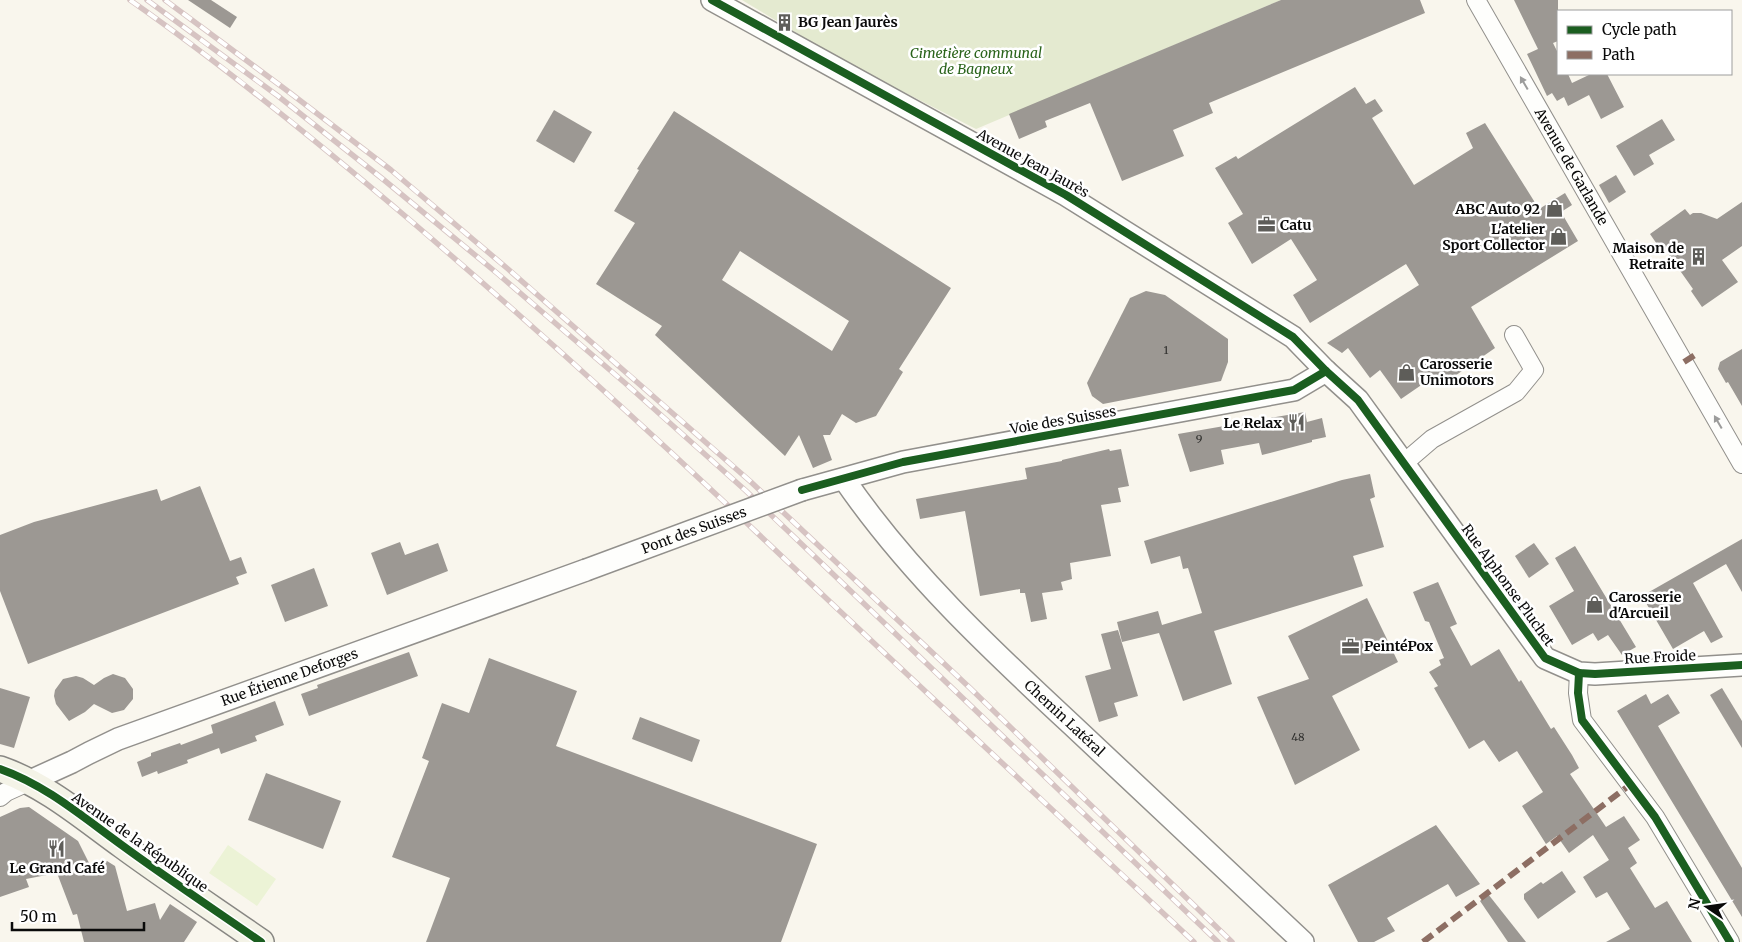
<svg xmlns="http://www.w3.org/2000/svg" width="1742" height="942" viewBox="0 0 1742 942" font-family="Merriweather,serif">
<rect width="100%" height="100%" fill="#f9f6ed"/>
<path fill="#e4ead0" d="M742,0H1281L976,129L841,60Z"/>
<path fill="#ecf3d6" d="M228,845L276,879L257,906L209,873Z"/>
<g fill="#9c9893" fill-rule="evenodd">
<path d="M188,0H211L237,17L230,28Z"/>
<path d="M1281,0H1420L1425,13L1209,103L1213,113L1173,130L1184,156L1122,181L1090,103L1045,121L1047,127L1019,139L1009,114Z"/>
<path d="M1514,0H1558V41L1553,43L1558,53V74H1568L1572,83L1591,74H1607L1624,107L1601,119L1589,95L1568,106L1564,97L1557,101L1552,93L1547,96L1527,54L1538,49Z"/>
<path d="M1355,87L1366,104L1375,99L1383,111L1372,118L1414,185L1473,148L1466,133L1485,123L1539,209L1565,193L1572,205L1561,212L1578,241L1471,307L1495,348L1439,387L1433,377L1401,399L1380,370L1370,378L1348,348L1342,353L1327,343L1419,285L1406,264L1310,323L1293,295L1317,280L1291,239L1252,264L1228,223L1243,214L1215,168L1236,156L1238,159Z"/>
<path d="M554,110L592,132L574,163L536,141Z"/>
<path d="M674,111L951,288L899,369L903,372L876,416L856,423L842,414L830,435H823L832,460L813,468L799,435L785,456L655,335L662,326L596,284L635,223L614,211L639,170L637,169ZM740,251L849,321L832,351L722,280Z"/>
<path d="M1662,119L1675,140L1649,155L1654,164L1634,176L1616,146Z"/>
<path d="M1616,175L1626,192L1609,203L1599,185Z"/>
<path d="M1742,202V246L1722,260L1738,282L1702,307L1691,291L1693,289L1664,248L1661,250L1650,234L1685,209L1690,215L1693,213H1701L1717,219Z"/>
<path d="M1146,291L1165,295L1228,339V362L1221,381L1103,404L1092,396L1087,383L1130,298Z"/>
<path d="M1742,349V406L1728,382L1726,383L1718,369L1720,362Z"/>
<path d="M1305,412L1307,422L1322,418L1326,437L1312,440V442L1262,455L1259,443L1221,450L1224,464L1190,472L1178,434Z"/>
<path d="M1109,449L1110,451L1121,449L1129,486L1118,488L1121,502L1101,505L1111,556L1070,563L1072,579L1061,582L1063,590L1042,593L1047,619L1031,622L1025,593H1020V589L980,596L965,511L920,519L916,499L1027,479L1025,468L1062,461V460Z"/>
<path d="M1370,474L1375,497L1370,499L1384,547L1353,556L1363,586L1214,631L1232,684L1183,701L1159,633L1122,642L1117,622L1158,611L1162,625L1202,613L1188,568L1183,569L1180,556L1151,564L1144,541L1342,480Z"/>
<path d="M200,486L230,561L241,557L247,573L236,577L239,584L28,664L0,591V535L34,522L157,489L161,501Z"/>
<path d="M1742,539V592L1726,564L1693,583L1723,637L1711,643L1704,631L1673,649L1642,596Z"/>
<path d="M400,542L405,555L438,543L448,571L387,595L371,553Z"/>
<path d="M1534,543L1549,564L1529,578L1515,556Z"/>
<path d="M1575,546L1636,647L1622,655L1608,635L1598,641L1593,633L1572,645L1549,606L1574,591L1555,558Z"/>
<path d="M314,568L328,606L285,622L271,585Z"/>
<path d="M1438,582L1457,624L1450,627L1471,666L1499,649L1519,682L1521,680L1551,729L1554,727L1572,755L1579,768L1570,774L1606,827L1624,816L1640,840L1628,848L1637,863L1630,868L1655,908L1667,901L1692,942H1606L1630,929L1607,892L1596,898L1583,877L1609,860L1593,835L1569,853L1557,836L1546,844L1522,806L1543,792L1517,751L1499,762L1484,740L1469,749L1434,688L1438,686L1429,672L1441,665L1439,660L1444,658L1429,622L1425,621L1413,592Z"/>
<path d="M1367,598L1398,662L1332,696L1360,750L1295,785L1257,697L1309,679L1288,636Z"/>
<path d="M1118,630L1138,696L1114,703L1118,716L1099,722L1085,676L1111,669L1101,634Z"/>
<path d="M409,652L418,676L309,716L301,694L318,688L317,685Z"/>
<path d="M489,658L577,691L556,746L817,844L781,942H426L450,878L392,857L429,761L422,758L442,703L469,713Z"/>
<path d="M113,674L125,678L133,689V699L124,710L112,713L94,704L85,712L69,721L56,704L54,696L55,690L63,679L76,676L83,678L94,685L104,678Z"/>
<path d="M0,688L30,697L14,748L0,744Z"/>
<path d="M1722,688L1742,721V748L1710,695Z"/>
<path d="M1646,694L1651,704L1668,694L1680,713L1658,726L1742,868V917L1617,711Z"/>
<path d="M275,701L284,725L255,736L257,741L221,754L219,748L187,760L188,763L158,774L157,771L142,777L137,762L151,756V753L180,743L181,745L213,733L211,725Z"/>
<path d="M640,717L700,740L692,762L632,739Z"/>
<path d="M266,773L341,801L323,849L248,820Z"/>
<path d="M29,807L78,841L90,865L107,861L115,866L127,911L155,903L160,920L170,904L197,922L184,942H84L77,914L73,915L57,873L26,879L29,887L0,897V817L20,808Z"/>
<path d="M1436,825L1480,884L1456,897L1448,884L1387,918L1395,931L1374,942H1358L1328,885Z"/>
<path d="M1562,871L1576,892L1538,919L1524,899V894L1541,882L1543,884Z"/>
<path d="M1488,894L1526,942H1508L1480,901Z"/>
</g>
<g fill="none" stroke-linecap="round" stroke-linejoin="round">
<defs>
<g id="minor">
<path id="s1" d="M1476,0L1742,464"/>
<path d="M1404,463L1432,439L1516,392L1534,370L1514,335"/>
<path d="M1579,673L1578,693L1582,720L1655,817L1730,942"/>
<path d="M0,797L6,792L28,782"/>
</g>
<g id="tertiary">
<path d="M712,0L1066,195L1293,337L1326,371L1358,400L1545,658L1579,673L1595,674L1742,665"/>
<path id="s2" d="M844,479C907,571 990,649 1072,725C1149,797 1226,870 1303,942"/>
<path d="M802,490L903,462L1294,390L1326,371"/>
<path id="s3" d="M28,782L72,762L89,753L118,739L586,570"/>
</g>
<path id="secondary" d="M0,769C46,785 84,818 123,846C168,879 215,910 261,942"/>
</defs>
<use href="#minor" stroke="#92908c" stroke-width="20"/>
<use href="#tertiary" stroke="#92908c" stroke-width="24"/>
<use href="#secondary" stroke="#888783" stroke-width="28"/>
<use href="#minor" stroke="#fefefc" stroke-width="18"/>
<use href="#tertiary" stroke="#fefefc" stroke-width="21"/>
<use href="#secondary" stroke="#f4f3e7" stroke-width="25"/>
<defs>
<g id="rail">
<path d="M130,0C227,68 320,144 411,221C534,326 654,435 771,546C911,679 1053,810 1194,942"/>
<path d="M147,0L278,96L384,180L498,274L625,383L745,490L1218,942"/>
<path d="M165,0L285,89L391,170L508,269L751,482L970,688L1232,942"/>
</g>
</defs>
<use href="#rail" stroke="#d6c3c2" stroke-width="5.5"/>
<use href="#rail" stroke="#fff" stroke-width="4" stroke-dasharray="11" stroke-linecap="butt"/>
<defs>
<g id="tertiary-bridge">
<path id="s4" d="M586,570L802,490"/>
</g>
</defs>
<use href="#tertiary-bridge" stroke="#92908c" stroke-width="24" stroke-linecap="butt"/>
<use href="#tertiary-bridge" stroke="#fefefc" stroke-width="21"/>
<g stroke="#8d6e63" stroke-width="6" stroke-dasharray="12 6" stroke-linecap="butt">
<path d="M1684,362L1695,355"/>
<path d="M1423,942L1631,784"/>
</g>
<defs>
<g id="cycleway">
<path d="M712,0L1066,195L1293,337L1326,371L1358,400L1545,658L1579,673L1595,674L1742,665"/>
<path d="M802,490L903,462L1294,390L1326,371"/>
<path d="M1579,673L1578,693L1582,720L1655,817L1730,942"/>
<path d="M0,769C46,785 84,818 123,846C168,879 215,910 261,942"/>
</g>
</defs>
<use href="#cycleway" stroke="#fff" stroke-width="11"/>
<use href="#cycleway" stroke="#1b5e20" stroke-width="8"/>
</g>
<defs><path id="oneway-solid" d="M-6-.8H1V-3.2L6.5 0L1 3.2V.8H-6Z" transform="scale(1.25)"/></defs>
<g fill="#9c9c9b">
<use href="#oneway-solid" transform="translate(1524 83) rotate(-120)"/>
<use href="#oneway-solid" transform="translate(1718 422) rotate(-120)"/>
</g>
<defs>
<symbol id="building-bare" viewBox="-9 -9 18 18"><path d="M-4-6H4V6H1V3H-1V6H-4ZM-2.5-4.3h1.7v1.8h-1.7ZM.8-4.3h1.7v1.8H.8ZM-2.5-1h1.7V.8h-1.7ZM.8-1h1.7V.8H.8Z" fill="#5e5d59" stroke="#fff" stroke-width="2.5" paint-order="stroke"/></symbol>
<symbol id="shop-bare" viewBox="-9 -9 18 18"><path d="M-5-2.5h2.3a2.7 3.5 0 0 1 5.4 0H5L5.5 6h-11ZM-1.5-2.5h3a1.5 2.3 0 0 0-3 0Z" fill="#5e5d59" stroke="#fff" stroke-width="2.5" paint-order="stroke"/></symbol>
<symbol id="office-bare" viewBox="-9 -9 18 18"><path d="M-6-3h4V-5.5h4V-3h4V5H-6ZM-1-4.5V-3h2v-1.5ZM-6 0V1H6V0Z" fill="#5e5d59" stroke="#fff" stroke-width="2.5" paint-order="stroke"/></symbol>
<symbol id="restaurant-bare" viewBox="-9 -9 18 18"><path d="M-5-6h1v4h1v-4h1v4h1v-4h1v5L-1.5 .5V6h-2V.5L-5-1ZM5-6V6H3V1.5H1.5Q1.5-4 5-6Z" fill="#5e5d59" stroke="#fff" stroke-width="2.5" paint-order="stroke"/></symbol>
</defs>
<g fill-rule="evenodd">
<use href="#building-bare" x="772" y="10" width="25" height="25"/>
<use href="#shop-bare" x="1542" y="196" width="25" height="25"/>
<use href="#office-bare" x="1254" y="212" width="25" height="25"/>
<use href="#shop-bare" x="1546" y="224" width="25" height="25"/>
<use href="#building-bare" x="1686" y="244" width="25" height="25"/>
<use href="#shop-bare" x="1394" y="360" width="25" height="25"/>
<use href="#restaurant-bare" x="1284" y="410" width="25" height="25"/>
<use href="#shop-bare" x="1582" y="592" width="25" height="25"/>
<use href="#office-bare" x="1338" y="634" width="25" height="25"/>
<use href="#restaurant-bare" x="44" y="836" width="25" height="25"/>
</g>
<g text-anchor="middle" stroke-width="5" stroke-linejoin="round" paint-order="stroke">
<g font-size="11" fill="#2e2e2c">
<text x="1166" y="354">1</text>
<text x="1199" y="443">9</text>
<text x="1298" y="741">48</text>
</g>
<g font-size="14" font-weight="bold" fill="#0a0a0a" stroke="#fff" text-anchor="start">
<text x="798" y="27">BG Jean Jaurès</text>
<text x="1540" y="214" text-anchor="end">ABC Auto 92</text>
<text x="1280" y="230">Catu</text>
<text x="1545" y="234" text-anchor="end">L'atelier<tspan x="1545" dy="16">Sport Collector</tspan></text>
<text x="1684" y="253" text-anchor="end">Maison de<tspan x="1684" dy="16">Retraite</tspan></text>
<text x="1420" y="369">Carosserie<tspan x="1420" dy="16">Unimotors</tspan></text>
<text x="1282" y="428" text-anchor="end">Le Relax</text>
<text x="1609" y="602">Carosserie<tspan x="1609" dy="16">d'Arcueil</tspan></text>
<text x="1364" y="651">PeintéPox</text>
<text x="57" y="873" text-anchor="middle">Le Grand Café</text>
</g>
<g font-size="14" font-style="italic" fill="#29631a" stroke="#fff">
<text x="976" y="58">Cimetière communal<tspan x="976" dy="16">de Bagneux</tspan></text>
</g>
<g font-size="14" fill="#0a0a0a" stroke="#fff">
<text transform="translate(1033 163) rotate(29)" y="5">Avenue Jean Jaurès</text>
<text dy="5" stroke="none"><textPath href="#s1" startOffset="192">Avenue de Garlande</textPath></text>
<text transform="translate(1063 420) rotate(-10)" y="5">Voie des Suisses</text>
<text dy="5" stroke="none"><textPath href="#s4" startOffset="115">Pont des Suisses</textPath></text>
<text transform="translate(1508 585) rotate(54)" y="5">Rue Alphonse Pluchet</text>
<text transform="translate(1660 657) rotate(-3)" y="5">Rue Froide</text>
<text dy="5" stroke="none"><textPath href="#s3" startOffset="282">Rue Étienne Deforges</textPath></text>
<text dy="5" stroke="none"><textPath href="#s2" startOffset="326">Chemin Latéral</textPath></text>
<text transform="translate(140 842) rotate(35)" y="5">Avenue de la République</text>
</g>
</g>
<rect x="1557" y="10" width="175" height="65" fill="#ffffff" stroke="#9d9d9d"/>
<rect x="1567" y="26" width="25" height="8" fill="#1b5e20" stroke="#9d9d9d"/>
<text x="1602" y="35" font-size="15" fill="#0a0a0a">Cycle path</text>
<rect x="1567" y="51" width="25" height="8" fill="#8d6e63" stroke="#9d9d9d"/>
<text x="1602" y="60" font-size="15" fill="#0a0a0a">Path</text>
<g transform="translate(1707 907) rotate(283)" stroke="#ffffff" stroke-width="4" paint-order="stroke">
<path d="M0-4L9 19L0 12L-9 19Z" fill="#0a0a0a"/>
<text y="-8" font-size="14" font-weight="bold" text-anchor="middle" fill="#0a0a0a">N</text>
</g>
<path d="M12 922v8h132v-8" fill="none" stroke="#0a0a0a" stroke-width="2.5"/>
<text x="20" y="922" font-size="15" fill="#0a0a0a" stroke="#ffffff" stroke-width="4" paint-order="stroke">50 m</text>
</svg>
